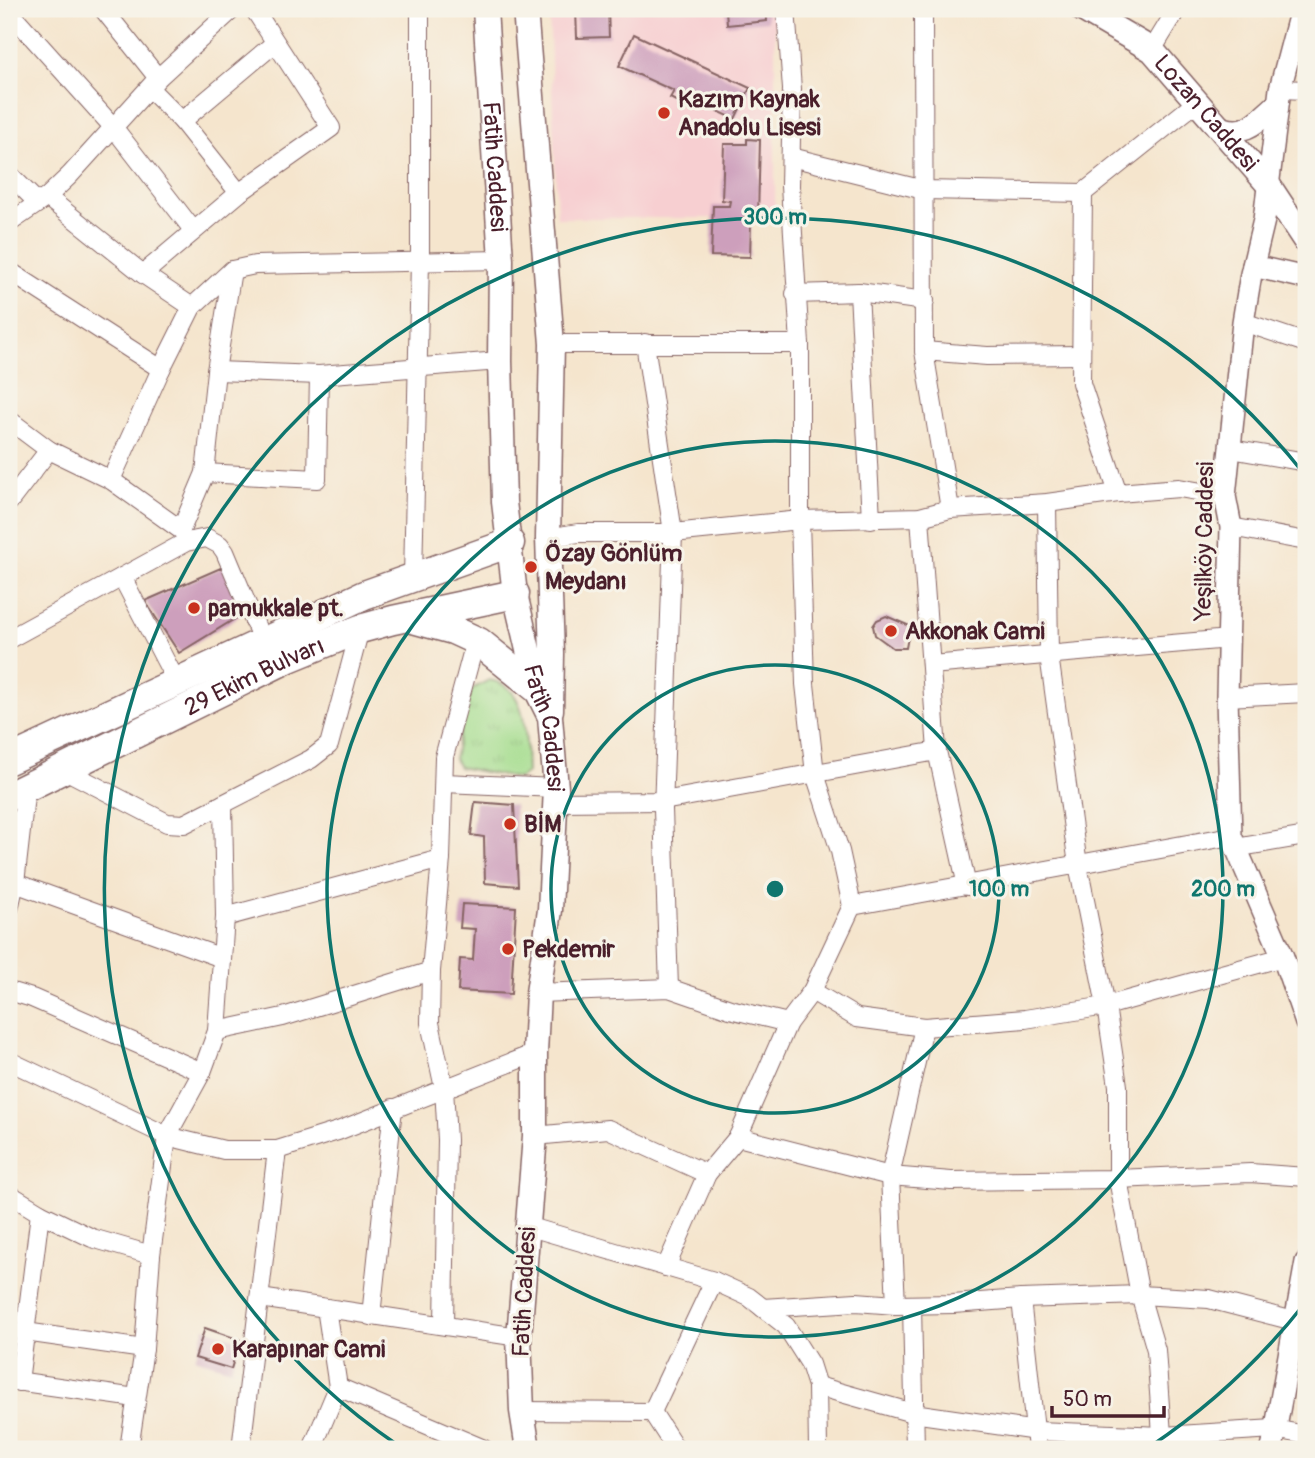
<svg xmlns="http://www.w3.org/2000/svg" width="1315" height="1458" viewBox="0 0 1315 1458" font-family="Pangolin,sans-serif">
<defs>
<pattern id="grass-tufts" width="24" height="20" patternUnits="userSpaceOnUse" patternTransform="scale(1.75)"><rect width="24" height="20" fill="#a5dd8f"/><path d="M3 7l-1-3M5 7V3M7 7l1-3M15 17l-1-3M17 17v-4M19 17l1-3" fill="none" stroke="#90bd7c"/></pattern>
</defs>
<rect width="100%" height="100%" fill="#f7f3e8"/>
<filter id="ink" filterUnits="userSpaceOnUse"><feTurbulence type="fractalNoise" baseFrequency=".0143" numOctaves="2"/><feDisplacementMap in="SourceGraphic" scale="14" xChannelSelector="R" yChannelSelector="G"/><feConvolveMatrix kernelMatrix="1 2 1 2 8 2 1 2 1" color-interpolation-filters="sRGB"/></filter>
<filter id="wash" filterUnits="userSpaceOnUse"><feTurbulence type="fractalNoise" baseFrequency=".00686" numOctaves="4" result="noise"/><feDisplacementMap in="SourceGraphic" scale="28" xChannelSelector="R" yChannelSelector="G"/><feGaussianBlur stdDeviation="1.57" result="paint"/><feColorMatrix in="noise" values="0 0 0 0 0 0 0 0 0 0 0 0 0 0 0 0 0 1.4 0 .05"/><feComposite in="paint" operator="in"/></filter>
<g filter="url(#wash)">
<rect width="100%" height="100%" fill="#f5e5cd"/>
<path fill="#f7cfd1" d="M549,9H775V218H557Z"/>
<path fill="url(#grass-tufts)" stroke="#787e5d" stroke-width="2" d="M489,680C531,686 525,741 527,773L519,779L459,767L454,759L464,711L472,689Z"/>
<g id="blocks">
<g fill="#cd9fbc">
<path d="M576,9H608L609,37L577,38Z"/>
<path d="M726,9H766L767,21L727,25Z"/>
<path d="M634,34L750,88L735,119L685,96L682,104L670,98L674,91L619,66Z"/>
<path d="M747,139L760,140L758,216H745L744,219L751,220L750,257L711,256L713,206H729L730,201L722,200L724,144H747Z"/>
<path d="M225,566L241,615L179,653L145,601Z"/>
<path d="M886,616L910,626L906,648H893L875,635L873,626L877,620Z"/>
<path d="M475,802L514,805L518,886L485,883L484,837L471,835Z"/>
<path d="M462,904L516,907L511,994L458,991L460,959L473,960L475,929L460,928Z"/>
<path d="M205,1328L240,1340L231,1369L195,1358Z"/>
<path d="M1052,1444L1067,1449H1050Z"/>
</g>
</g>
</g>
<g filter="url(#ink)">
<use href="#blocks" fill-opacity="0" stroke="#866464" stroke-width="2"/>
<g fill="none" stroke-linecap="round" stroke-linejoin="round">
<defs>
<g id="minor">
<path d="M103,9L158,78"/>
<path d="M786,9L792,89L790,186L800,344V520L805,684L815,774L840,851L852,906"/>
<path d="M923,9L924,351L950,509"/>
<path d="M9,11L114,128L193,230"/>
<path d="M1152,50L1177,9"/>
<path d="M150,89L182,121L239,193"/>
<path d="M1280,89L1306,90"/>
<path d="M182,121L275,43"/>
<path d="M791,157L924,190L1083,193L1197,102"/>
<path d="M9,174L38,203"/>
<path d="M1083,193L1081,383L1118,493"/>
<path d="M47,197L143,274L192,307"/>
<path d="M9,223L47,197L70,175L158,78L233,9"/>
<path d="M9,271L161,369"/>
<path d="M143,274L239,193L331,128L254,9"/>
<path d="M859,292L871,519"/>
<path d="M795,294L859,292L925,301"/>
<path d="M1243,322L1306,343"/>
<path d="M645,343L673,533L663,809L669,988"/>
<path d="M552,344H800"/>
<path d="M924,351L987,356L1081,355"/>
<path d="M216,371L319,375L500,361"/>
<path d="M9,420L49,450L111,480L181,530L205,473L216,371L232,270"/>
<path d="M1231,449L1306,462"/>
<path d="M205,473L317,479L319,375"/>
<path d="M111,480L161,369L192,307L232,270L255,265L501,260"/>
<path d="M9,502L49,450"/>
<path d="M1047,503L1049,655L1078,865L1106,1006L1118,1086V1179L1140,1295L1156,1350L1163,1449"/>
<path d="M920,517L937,751L967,886"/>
<path d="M1231,527L1306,541"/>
<path d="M548,538L578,533H673L800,520L920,517L950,509L1047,503L1118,493L1179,488L1225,496"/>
<path d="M122,577L176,681"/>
<path d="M413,577L420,261V9"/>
<path d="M9,639L186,542L207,538L220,545L225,552L262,640"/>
<path d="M931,665L1229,639"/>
<path d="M1227,697L1306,693"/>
<path d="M63,769L167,823L184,824L311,759L329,745L360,629"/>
<path d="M444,783L556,788"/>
<path d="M556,802L663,801L937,751"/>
<path d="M1235,848L1306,836"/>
<path d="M15,883L222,958"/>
<path d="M9,909L15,883L26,787"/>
<path d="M225,917L441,859"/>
<path d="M9,991L32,998L202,1072"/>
<path d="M812,991L857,1018L924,1027L1025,1019L1106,1006L1283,957"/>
<path d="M538,993L669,988L730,1009L788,1023"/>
<path d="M217,1031L283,1017L431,971"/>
<path d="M9,1061L167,1136L224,1150H277L338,1131L535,1053"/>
<path d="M535,1136L608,1129L707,1174"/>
<path d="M738,1137L890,1176L951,1181L1118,1179L1250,1173L1306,1177"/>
<path d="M9,1194L40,1213L19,1382"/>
<path d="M40,1213L92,1238L151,1255"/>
<path d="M527,1226L714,1281L749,1297L786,1326L810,1364L817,1386L818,1449"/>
<path d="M666,1267L707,1174L738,1137L788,1023L812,991L852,906L1231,836"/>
<path d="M260,1298L519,1337"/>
<path d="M1021,1299L1037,1449"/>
<path d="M896,1305L890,1176L924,1027"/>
<path d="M912,1305L915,1449"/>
<path d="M763,1308L856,1302L896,1305L953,1304L1021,1299L1140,1295L1209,1299L1294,1321L1306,1322"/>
<path d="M371,1316L393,1108"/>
<path d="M444,1325L447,1140L444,1088L430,1023L431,971L441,859L444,757L471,657L479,642"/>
<path d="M25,1332L144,1349"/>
<path d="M9,1380L136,1398"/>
<path d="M817,1386L913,1413L1037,1431L1163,1436L1274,1429L1306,1435"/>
<path d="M338,1387L484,1449"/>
<path d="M522,1411L652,1412L676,1449"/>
<path d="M652,1412L714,1281"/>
<path d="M129,1449L144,1349L151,1255L167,1136L202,1072L217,1031L225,917L223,804"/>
<path d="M241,1449L277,1150"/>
<path d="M312,1449L338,1387L326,1308"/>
</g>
<g id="tertiary">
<path d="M1301,9L1280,89L1264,220L1251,274L1243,322L1225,496L1231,527L1227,697L1231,836L1283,957L1306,1023"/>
<path d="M1217,126C1247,138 1257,121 1278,103"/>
<path d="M1253,266L1306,278"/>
<path d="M1272,1449L1306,1262"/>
</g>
<g id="secondary">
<path id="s1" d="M485,9L501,260L500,361L504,502L515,594L538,693L550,717L556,788L550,910L538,993L535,1053V1136L519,1337L522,1411L528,1449"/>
<path d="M525,9L552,344L548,538L552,654L551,710"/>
<path id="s2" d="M1082,9L1152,50L1267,183L1306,242"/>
</g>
<g id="primary">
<path d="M413,619L453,630L479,642L536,688"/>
<path d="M9,760L364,595L510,543"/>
<path id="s3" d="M9,796L289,658L360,629L393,620L515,594"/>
</g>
</defs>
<use href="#minor" stroke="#866464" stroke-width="20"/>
<use href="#tertiary" stroke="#866464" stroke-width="24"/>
<use href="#secondary" stroke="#866464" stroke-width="27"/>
<use href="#primary" stroke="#866464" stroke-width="31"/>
<use href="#minor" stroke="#fff" stroke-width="18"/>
<use href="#tertiary" stroke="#fff" stroke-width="21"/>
<use href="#secondary" stroke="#fff" stroke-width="24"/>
<use href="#primary" stroke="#fff" stroke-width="28"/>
</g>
</g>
<g fill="none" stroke="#0f766e" stroke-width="3.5">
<circle cx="775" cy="889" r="224"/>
<circle cx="775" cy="889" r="448"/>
<path d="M1305 1303A672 672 0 0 1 1151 1446M399 1446A672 672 0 1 1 1305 475"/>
</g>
<g fill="#c8321e" stroke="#f7f3e8" stroke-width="2.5">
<circle cx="664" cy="113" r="7"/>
<circle cx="531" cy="567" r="7"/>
<circle cx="194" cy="608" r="7"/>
<circle cx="891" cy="631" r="7"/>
<circle cx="510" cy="824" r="7"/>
<circle cx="508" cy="949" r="7"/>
<circle cx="218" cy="1349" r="7"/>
</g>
<g text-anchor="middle" stroke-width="6" stroke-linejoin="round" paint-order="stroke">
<g font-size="24" font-weight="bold" fill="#4a1f2b" stroke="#f7f3e8" text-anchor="start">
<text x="678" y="107">Kazım Kaynak<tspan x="678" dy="28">Anadolu Lisesi</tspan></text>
<text x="545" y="561">Özay Gönlüm<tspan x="545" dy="28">Meydanı</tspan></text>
<text x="208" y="616">pamukkale pt.</text>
<text x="905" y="639">Akkonak Cami</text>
<text x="524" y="832">BİM</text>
<text x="522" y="957">Pekdemir</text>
<text x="232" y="1357">Karapınar Cami</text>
</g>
<g font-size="24" fill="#4a1f2b" stroke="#f7f3e8">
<text dy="8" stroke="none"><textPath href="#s2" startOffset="164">Lozan Caddesi</textPath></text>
<text dy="8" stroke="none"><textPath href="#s1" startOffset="158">Fatih Caddesi</textPath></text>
<text transform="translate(1204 541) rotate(-89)" y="8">Yeşilköy Caddesi</text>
<text dy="8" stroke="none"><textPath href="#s3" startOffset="273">29 Ekim Bulvarı</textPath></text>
<text dy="8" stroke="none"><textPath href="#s1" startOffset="724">Fatih Caddesi</textPath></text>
<text transform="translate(524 1292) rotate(-87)" y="8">Fatih Caddesi</text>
</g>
</g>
<circle cx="775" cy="889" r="10" fill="#0f766e" stroke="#f7f3e8" stroke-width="3.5"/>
<g font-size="21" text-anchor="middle" font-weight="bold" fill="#0f766e" stroke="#f7f3e8" stroke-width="6" stroke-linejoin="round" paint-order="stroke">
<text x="775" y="224">300 m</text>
<text x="999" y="896">100 m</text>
<text x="1223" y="896">200 m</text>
</g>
<rect width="1315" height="1458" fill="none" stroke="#f7f3e8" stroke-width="35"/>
<path d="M1052 1406v10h112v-10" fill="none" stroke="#4a1f2b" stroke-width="3.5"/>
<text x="1063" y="1406" font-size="21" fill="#4a1f2b" stroke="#f7f3e8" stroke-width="5" paint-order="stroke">50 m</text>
</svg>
